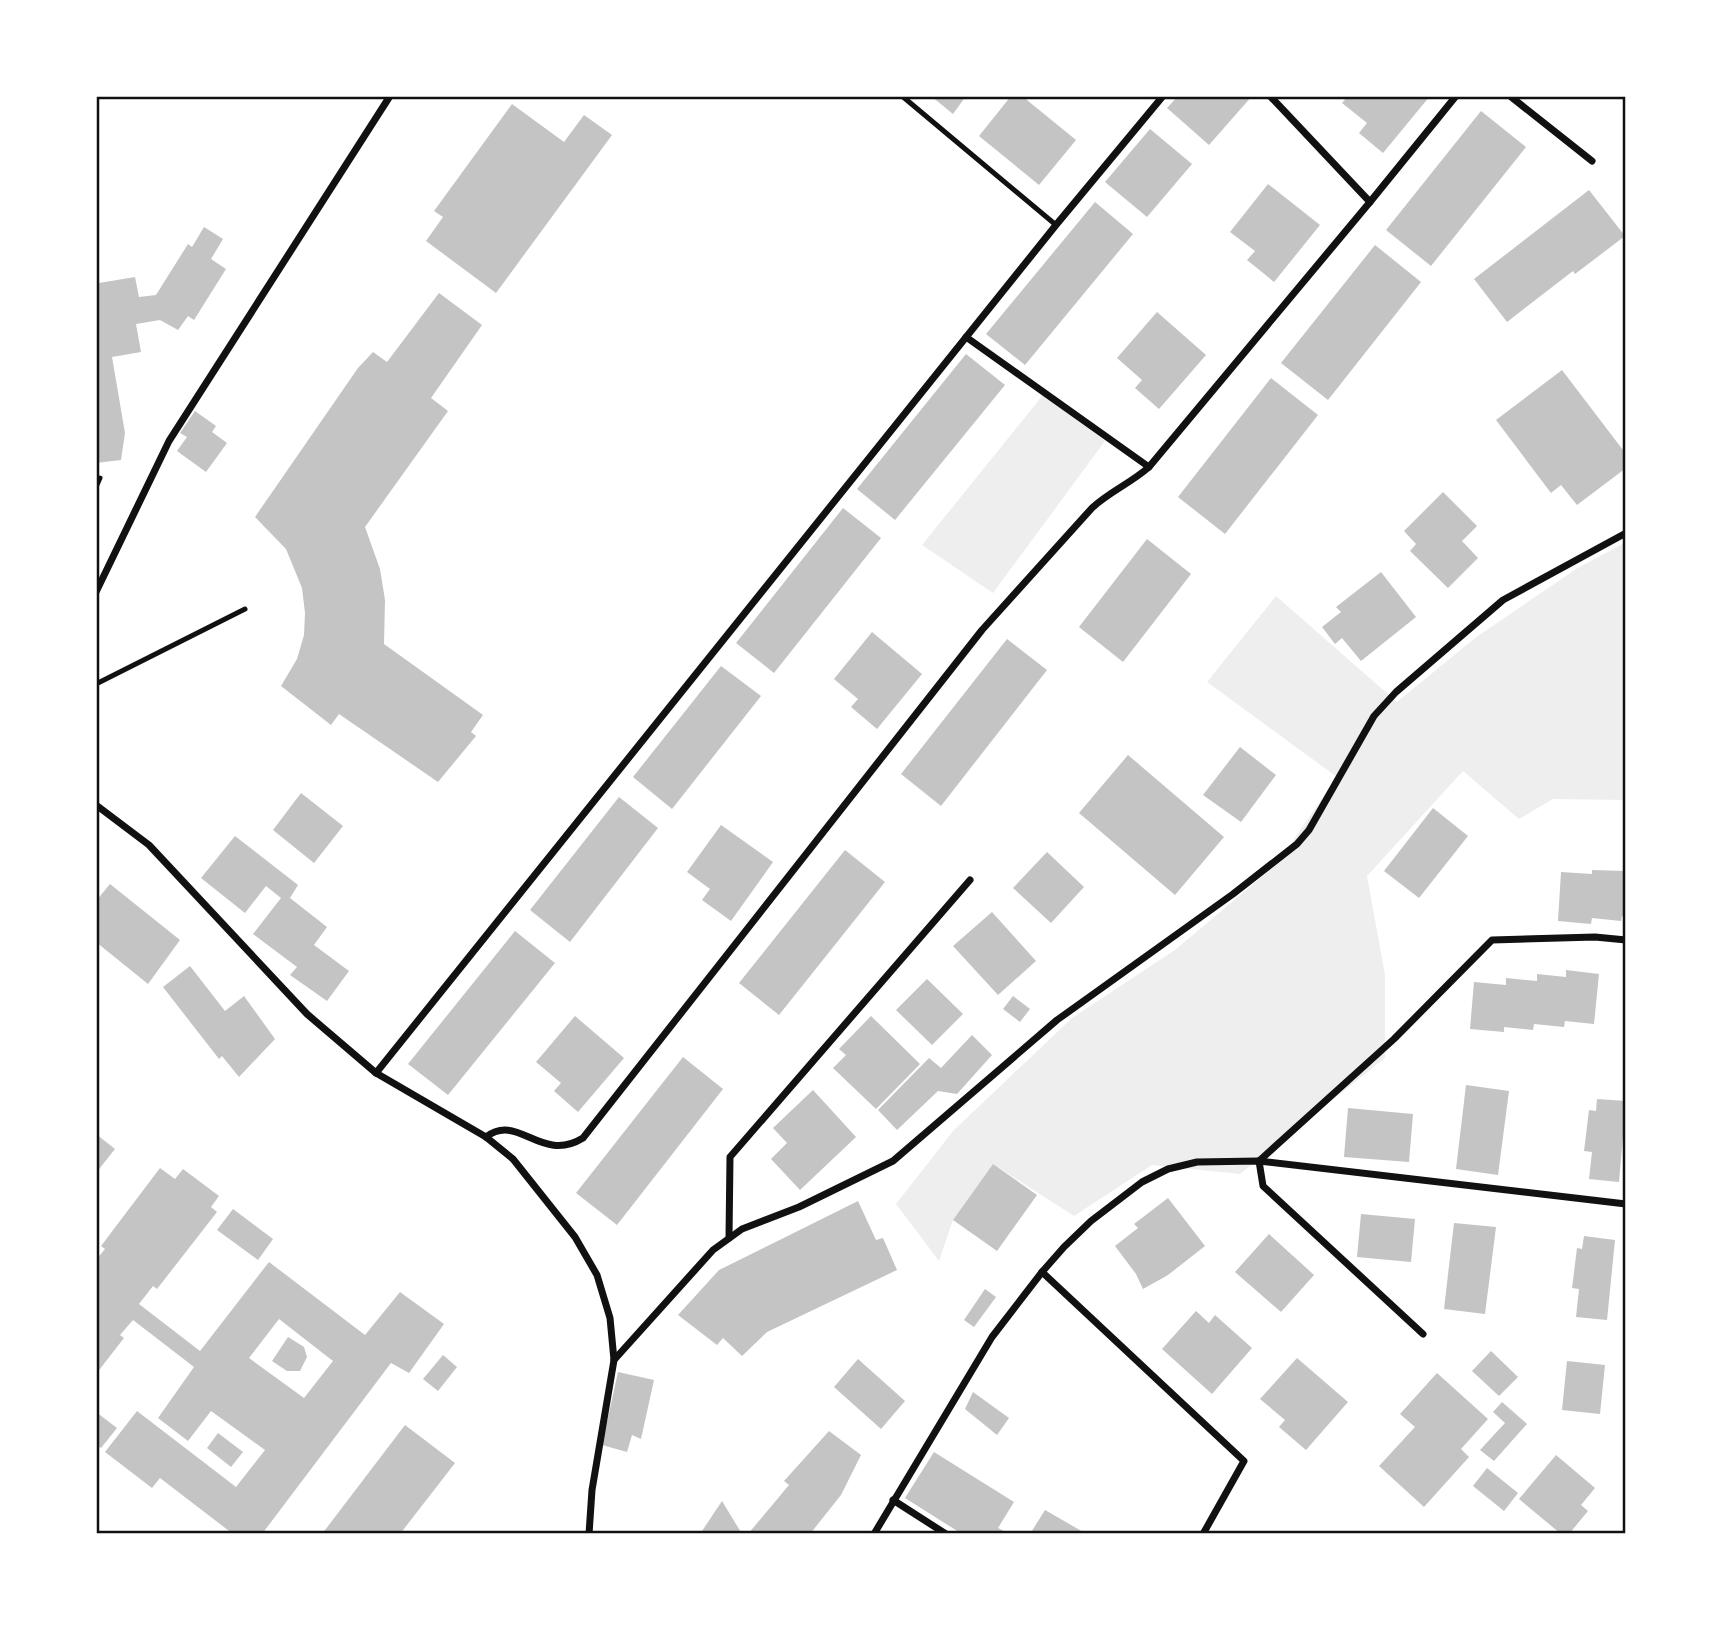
<svg xmlns="http://www.w3.org/2000/svg" width="1722" height="1630" viewBox="0 0 1722 1630" font-family="'DM Sans',sans-serif">
<rect width="100%" height="100%" fill="#fff"/>
<g fill="#eee">
<path d="M1043,395L1105,441L993,593L922,545Z"/>
<path d="M1626,542V800L1553,799L1519,819L1463,771L1367,876L1385,975V1058L1240,1174L1152,1165L1074,1216L993,1164L953,1220L939,1261L896,1204L953,1131L1072,1018L1175,950L1276,865L1337,777L1207,682L1276,596L1397,702L1475,638L1576,569Z"/>
</g>
<g fill="#c4c4c4" fill-rule="evenodd">
<path d="M931,96H966L953,114Z"/>
<path d="M1011,96H1022L1076,140L1039,185L979,136Z"/>
<path d="M1178,96H1252L1209,145L1167,108Z"/>
<path d="M1348,96H1430L1383,153L1359,133L1367,123L1342,103Z"/>
<path d="M512,104L564,142L584,115L612,135L496,293L426,241L443,217L434,211Z"/>
<path d="M1481,111L1526,147L1431,266L1386,230Z"/>
<path d="M1150,129L1192,164L1147,217L1105,182Z"/>
<path d="M1268,184L1320,225L1274,282L1247,260L1255,251L1230,232Z"/>
<path d="M1589,190L1625,236L1575,274L1573,271L1507,322L1474,279Z"/>
<path d="M1095,202L1133,234L1025,365L986,334Z"/>
<path d="M204,227L223,239L211,259L226,269L194,320L188,316L178,330L160,320L136,324L141,352L112,357L125,433L121,460L96,463V276L99,283L135,277L139,297L156,295L188,244L192,247Z"/>
<path d="M1375,245L1421,282L1328,400L1281,363Z"/>
<path d="M439,293L482,325L431,398L448,411L365,527L380,569L385,600L384,644L483,715L471,732L476,736L438,782L339,714L331,725L281,686L297,659L304,635L305,613L302,588L286,549L255,517L358,368L373,352L387,362Z"/>
<path d="M1157,312L1206,355L1159,409L1135,388L1142,380L1117,358Z"/>
<path d="M966,354L1005,385L895,520L857,489Z"/>
<path d="M1562,370L1626,454V468L1577,505L1561,485L1551,493L1496,420Z"/>
<path d="M1271,378L1318,415L1225,534L1178,497Z"/>
<path d="M195,411L216,426L212,432L227,443L206,472L177,451L187,437L180,433Z"/>
<path d="M1443,492L1477,526L1462,541L1478,558L1448,588L1410,551L1416,544L1404,531Z"/>
<path d="M843,508L881,538L774,673L736,643Z"/>
<path d="M1147,539L1191,574L1123,662L1079,627Z"/>
<path d="M1381,572L1416,617L1361,661L1342,638L1335,644L1322,627L1341,612L1336,607Z"/>
<path d="M872,632L922,674L877,729L851,707L858,699L834,679Z"/>
<path d="M1007,639L1047,670L941,806L901,774Z"/>
<path d="M721,666L761,696L672,809L633,777Z"/>
<path d="M1240,747L1276,775L1241,822L1203,795Z"/>
<path d="M1128,755L1224,837L1175,895L1079,813Z"/>
<path d="M301,793L343,826L314,863L273,830Z"/>
<path d="M619,797L658,828L570,942L530,910Z"/>
<path d="M1433,808L1468,836L1419,898L1384,871Z"/>
<path d="M721,825L773,862L731,921L702,900L710,889L687,872Z"/>
<path d="M235,836L298,885L290,898L327,927L314,945L349,971L327,1001L290,975L297,967L253,934L281,898L266,886L245,913L201,878Z"/>
<path d="M845,850L885,882L779,1015L739,983Z"/>
<path d="M1047,852L1084,887L1051,923L1013,888Z"/>
<path d="M1592,870L1626,871V916H1622L1621,921L1592,918L1591,924L1558,921L1561,872L1592,874Z"/>
<path d="M110,884L180,940L148,984L96,942V901Z"/>
<path d="M992,912L1036,961L998,995L953,946Z"/>
<path d="M515,931L555,963L448,1095L408,1064Z"/>
<path d="M190,966L225,1011L244,996L275,1039L239,1077L222,1056L219,1059L163,987Z"/>
<path d="M1566,970L1599,974L1594,1024L1565,1021L1564,1027L1534,1024L1533,1030L1504,1027V1032L1470,1029L1474,982L1506,985V978L1537,981V974L1566,977Z"/>
<path d="M927,979L963,1014L932,1045L896,1010Z"/>
<path d="M1013,996L1030,1009L1020,1022L1003,1009Z"/>
<path d="M575,1016L624,1058L578,1112L554,1091L561,1083L536,1062Z"/>
<path d="M871,1016L920,1064L876,1109L833,1068L846,1055L839,1049Z"/>
<path d="M972,1035L992,1055L957,1094L938,1091L897,1130L878,1110L929,1058L941,1068Z"/>
<path d="M683,1057L723,1089L617,1225L576,1193Z"/>
<path d="M1466,1085L1509,1091L1498,1175L1456,1169Z"/>
<path d="M813,1090L856,1137L800,1190L771,1159L787,1143L773,1128Z"/>
<path d="M1597,1099L1626,1101L1619,1182L1589,1179L1592,1152L1584,1151L1589,1110L1596,1111Z"/>
<path d="M1348,1108L1413,1114L1409,1162L1344,1157Z"/>
<path d="M96,1134L115,1149L96,1173Z"/>
<path d="M993,1164L1037,1195L997,1251L953,1220Z"/>
<path d="M160,1168L175,1179L183,1169L219,1196L211,1207L217,1212L157,1289L153,1286L139,1304L200,1351L269,1262L365,1335L400,1292L444,1324L409,1373L391,1363L262,1534H233L160,1478L152,1488L105,1452L137,1411L236,1487L265,1450L211,1411L188,1441L158,1418L194,1367L133,1320L120,1335L124,1338L96,1374V1260L105,1249L101,1246ZM279,1319L333,1361L304,1398L249,1358Z"/>
<path d="M1168,1198L1205,1246L1168,1275L1143,1289L1136,1274L1115,1246L1138,1228L1134,1224Z"/>
<path d="M858,1201L876,1240L883,1238L897,1270L767,1332L742,1356L723,1338L717,1345L678,1315L719,1270Z"/>
<path d="M233,1209L273,1239L258,1260L217,1230Z"/>
<path d="M1361,1214L1415,1219L1411,1262L1357,1257Z"/>
<path d="M1454,1223L1496,1227L1485,1314L1444,1309Z"/>
<path d="M1269,1234L1314,1275L1281,1312L1235,1272Z"/>
<path d="M1584,1236L1615,1240L1607,1320L1576,1317L1579,1289L1572,1288L1577,1248L1582,1249Z"/>
<path d="M985,1289L996,1297L974,1327L964,1320Z"/>
<path d="M1196,1311L1209,1323L1215,1315L1252,1348L1212,1394L1162,1349Z"/>
<path d="M288,1337L304,1347L307,1357L300,1371H287L272,1361Z"/>
<path d="M1491,1351L1518,1377L1499,1396L1472,1371Z"/>
<path d="M443,1355L457,1367L438,1391L423,1379Z"/>
<path d="M1297,1358L1348,1402L1306,1450L1279,1427L1285,1420L1260,1399Z"/>
<path d="M858,1359L905,1401L881,1429L834,1387Z"/>
<path d="M1567,1361L1605,1365L1600,1414L1562,1410Z"/>
<path d="M618,1372L654,1380L641,1439L632,1435L627,1452L602,1445Z"/>
<path d="M1437,1373L1488,1419L1461,1449L1469,1457L1424,1507L1379,1466L1415,1427L1400,1414Z"/>
<path d="M973,1392L1009,1418L997,1435L965,1409Z"/>
<path d="M1502,1402L1527,1424L1494,1461L1480,1450L1505,1423L1493,1412Z"/>
<path d="M96,1412L117,1428L101,1448L96,1445Z"/>
<path d="M405,1425L455,1463L400,1534H322Z"/>
<path d="M829,1431L861,1455L841,1495L810,1534H748L789,1485L784,1481Z"/>
<path d="M218,1433L243,1452L231,1467L207,1448Z"/>
<path d="M934,1452L1014,1502L998,1528L1010,1534H962L905,1498Z"/>
<path d="M1556,1455L1595,1488L1581,1505L1588,1511L1569,1534H1561L1519,1499Z"/>
<path d="M1487,1468L1518,1493L1504,1511L1473,1486Z"/>
<path d="M722,1501L742,1534H700Z"/>
<path d="M1045,1510L1078,1529L1086,1534H1030Z"/>
</g>
<g fill="none" stroke-linecap="round" stroke-linejoin="round">
<g stroke="#111" stroke-width="5">
<path d="M902,96L1056,225"/>
<path d="M96,487L100,478"/>
<path d="M96,684L245,609"/>
</g>
<g stroke="#111" stroke-width="7">
<path d="M1510,96L1592,161"/>
<path d="M1370,202L1456,96"/>
<path d="M966,337L1149,467"/>
<path d="M96,592L169,441L390,96"/>
<path d="M96,805L149,845L307,1014L376,1073L486,1137L513,1159L575,1237L597,1275L610,1318L614,1360L592,1490L589,1534"/>
<path d="M376,1073L1056,225L1163,96"/>
<path d="M486,1137C518,1112 541,1164 583,1138L982,630L1092,508C1109,492 1131,483 1149,467L1370,202L1270,96"/>
<path d="M1259,1161L1394,1039L1492,940L1595,937L1626,940"/>
<path d="M1259,1161L1263,1186L1423,1334"/>
<path d="M729,1238L730,1157L970,880"/>
<path d="M1042,1272L1244,1461L1203,1534"/>
<path d="M614,1360L713,1250L742,1229L799,1207L893,1161L1057,1020L1233,894L1297,844L1309,830L1374,716L1396,692L1503,600L1626,533"/>
<path d="M893,1500L946,1534"/>
<path d="M874,1534L992,1337L1042,1272L1064,1247L1091,1221L1142,1182L1168,1169L1197,1162L1259,1161L1626,1204"/>
</g>
</g>
<rect width="1722" height="1630" fill="none" stroke="#ffffff" stroke-width="196"/>
<rect x="98" y="98" width="1526" height="1434" fill="none" stroke="#111" stroke-width="2.5"/>
</svg>
